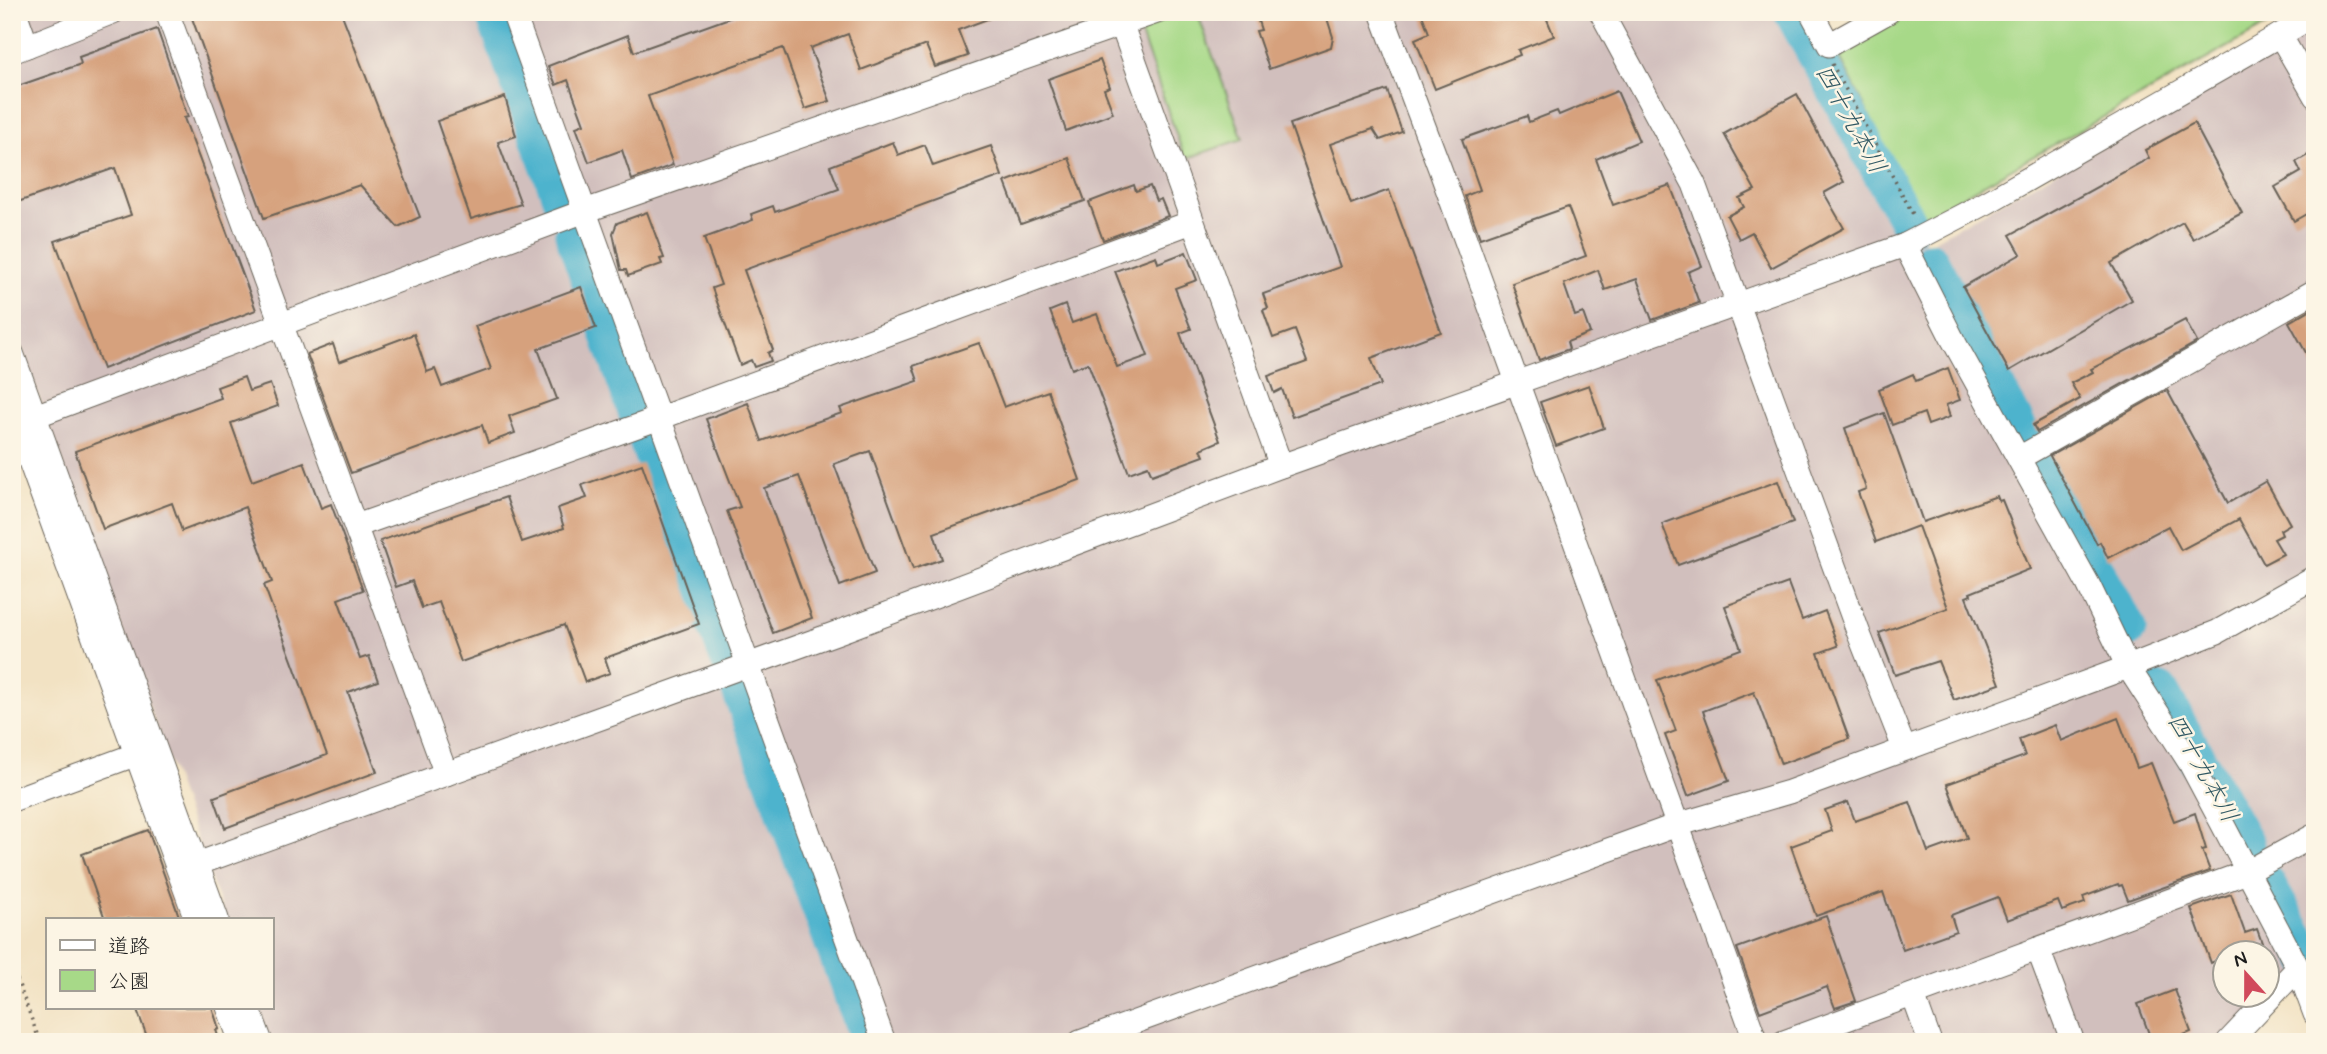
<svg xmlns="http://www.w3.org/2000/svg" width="2327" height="1054" viewBox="0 0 2327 1054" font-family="Mynerve,'Klee One',sans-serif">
<rect width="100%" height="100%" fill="#fcf5e5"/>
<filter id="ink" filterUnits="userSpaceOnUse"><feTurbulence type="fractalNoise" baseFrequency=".0143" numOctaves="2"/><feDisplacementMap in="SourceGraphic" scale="14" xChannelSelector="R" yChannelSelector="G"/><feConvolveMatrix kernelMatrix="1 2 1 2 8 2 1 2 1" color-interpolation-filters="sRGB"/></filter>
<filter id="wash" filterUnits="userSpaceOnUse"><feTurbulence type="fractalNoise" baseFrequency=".00686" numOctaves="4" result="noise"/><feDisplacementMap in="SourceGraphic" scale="28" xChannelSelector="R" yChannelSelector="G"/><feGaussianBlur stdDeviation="1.57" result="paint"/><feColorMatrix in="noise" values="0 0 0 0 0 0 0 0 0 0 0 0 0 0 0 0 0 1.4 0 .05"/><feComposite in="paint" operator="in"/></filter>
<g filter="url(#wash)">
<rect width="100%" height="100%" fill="#f2e2c3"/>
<path fill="#d1bfbd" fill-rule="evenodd" d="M12,12H1806L1927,244L2315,26V996H2291L2279,999L2239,1042H270L257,1007H271V919H225L12,321ZM2226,953H2268V995H2226Z"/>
<g fill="#a7d988" stroke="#627a52" stroke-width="2">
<path d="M1185,12H1197L1243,139L1185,159L1139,29Z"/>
<path d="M1912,12H2272L2276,20L1922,219L1838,54Z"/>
</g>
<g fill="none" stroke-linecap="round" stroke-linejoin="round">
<g stroke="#4eb3cd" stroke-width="37">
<path d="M493,12L561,200"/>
<path d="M1792,12L1910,226"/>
<path d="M573,234L638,417"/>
<path d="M1930,260L2021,433"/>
<path d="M647,441L729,661"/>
<path d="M2044,473L2128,629"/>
<path d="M738,685L869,1042"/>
<path d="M2160,691L2246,845"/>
<path d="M2267,884L2315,969"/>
</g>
</g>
<g id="blocks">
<g fill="#d6a17d">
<path d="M209,12H341L420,217L398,227L360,185L264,218L192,18Z"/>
<path d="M746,12H1000L1001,14L958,30L968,56L935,67L926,45L861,70L848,34L810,48L830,101L805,109L783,48L648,96L673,165L632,180L622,150L589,162L576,127L584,124L568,80L556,85L548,66L628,35L634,52Z"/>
<path d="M1255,12H1325L1333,37L1331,47L1269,69L1256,31L1261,30Z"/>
<path d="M1421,12H1544L1554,36L1518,50L1520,55L1435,89L1415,39L1429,33Z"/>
<path d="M157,29L188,117L184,118L256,310L103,369L55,241L131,215L115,168L12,204V88L81,64L79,57Z"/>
<path d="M1100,60L1110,87L1104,89L1113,113L1066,131L1048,79Z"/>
<path d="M1387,90L1402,132L1380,140L1373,129L1330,144L1351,204L1389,190L1441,332L1371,358L1381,385L1292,417L1282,389L1274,393L1268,376L1307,362L1295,330L1273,338L1263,310L1268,308L1263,294L1340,267L1290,124Z"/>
<path d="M1617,91L1639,141L1596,159L1613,205L1670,185L1702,266L1688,272L1699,303L1652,320L1637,279L1605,290L1598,270L1564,284L1575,316L1583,313L1590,333L1567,342L1569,349L1539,360L1512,283L1586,256L1568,207L1480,238L1465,196L1480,190L1462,139L1527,116L1529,122L1557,111L1559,115Z"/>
<path d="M1797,94L1844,182L1824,193L1844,228L1771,268L1752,232L1739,239L1727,216L1744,207L1739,198L1755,190L1724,134Z"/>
<path d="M505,97L516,136L498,142L521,204L471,219L437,121Z"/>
<path d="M2194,123L2242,213L2193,239L2183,222L2111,263L2132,300L2009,371L1963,287L2021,254L2010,235L2149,158L2145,150Z"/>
<path d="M893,142L898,155L925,145L933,166L991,146L1002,176L744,270L773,350L768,353L771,361L754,367L751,360L740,365L712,288L721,285L704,238L753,220L751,214L773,206L775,212L839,189L830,166Z"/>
<path d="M2315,151V209L2294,221L2275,187L2301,172L2296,162Z"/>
<path d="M1069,158L1085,201L1021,224L1005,182Z"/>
<path d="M1134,185L1136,191L1150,186L1156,201L1161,199L1168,216L1103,240L1089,202Z"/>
<path d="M647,212L664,258L660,259L662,264L628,276L626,270H621L613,233L617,223Z"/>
<path d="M1186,252L1197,280L1175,288L1191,329L1180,333L1220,441L1201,449L1204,456L1152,475L1148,466L1129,473L1088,363L1072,369L1050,311L1065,305L1072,323L1097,314L1117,367L1148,356L1115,271L1156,256L1158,263Z"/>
<path d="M581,287L596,328L538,349L557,399L509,416L515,433L488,443L482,425L351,473L307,354L333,344L339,362L414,334L427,372L435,369L442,387L491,369L475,326Z"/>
<path d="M2315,307V369L2289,322Z"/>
<path d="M2185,320L2197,342L2037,432L2033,425L2080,399L2071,383L2093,372L2091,369Z"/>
<path d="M979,343L1004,407L1048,391L1080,480L934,533L942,559L913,569L870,451L834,464L875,573L840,586L799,476L764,488L812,618L773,633L727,511L740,507L706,419L748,403L762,441L842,413L840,408L918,381L913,366Z"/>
<path d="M1948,368L1960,400L1946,405L1950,417L1928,425L1924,413L1892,425L1879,389L1913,374L1916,381Z"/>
<path d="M244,377L249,391L270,384L278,406L231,423L252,481L304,462L321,508L331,504L363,590L338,599L360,659L369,656L378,681L348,692L377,772L225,828L214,797L327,755L264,585L272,582L245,507L182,531L172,503L103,529L75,451L221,398L217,387Z"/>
<path d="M1589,385L1604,428L1556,446L1540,402Z"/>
<path d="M2167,390L2228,503L2266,481L2290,524L2280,530L2282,535L2274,539L2283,554L2264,564L2239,519L2181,550L2168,526L2108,558L2100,542L2097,544L2050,456Z"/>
<path d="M1884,413L1923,522L1997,496L1999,501L2002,500L2030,569L1970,593L1971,595L1966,597L2000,684L1954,700L1938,661L1895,675L1879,633L1948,608L1918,526L1876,542L1858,492L1866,489L1845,428Z"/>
<path d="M642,464L699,624L605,658L610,673L585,682L564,625L461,662L439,602L422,608L412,581L396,587L380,541L506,497L522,542L564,528L558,508L587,498L582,485Z"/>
<path d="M1778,481L1793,523L1678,565L1662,524Z"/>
<path d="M1788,583L1802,620L1825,611L1838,646L1818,653L1849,739L1781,764L1754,692L1703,711L1729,781L1688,796L1665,735L1676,731L1657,680L1741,649L1725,606Z"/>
<path d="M2118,718L2137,768L2151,763L2174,821L2195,813L2206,849L2202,850L2210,871L2128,900L2122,885L2119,886L2118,884L2083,897L2085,903L2062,911L2058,901L2007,920L1998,897L1951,915L1956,931L1903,950L1883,892L1816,916L1791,846L1832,831L1825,810L1848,802L1855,821L1910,802L1928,852L1967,838L1947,784L2025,756L2019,739L2055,725L2061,741Z"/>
<path d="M148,830L180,919H105L82,854Z"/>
<path d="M2231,894L2245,933L2257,929L2262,943L2237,953H2225V957L2211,963L2191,908Z"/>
<path d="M1826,916L1856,1001L1835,1008L1827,987L1760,1012L1737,948Z"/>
<path d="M2175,990L2191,1032L2181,1036L2183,1042H2152L2138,1004Z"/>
<path d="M136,1007H212L219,1029L216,1030L220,1042H149Z"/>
</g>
</g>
</g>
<g filter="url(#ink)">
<use href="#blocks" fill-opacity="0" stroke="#676156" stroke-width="2"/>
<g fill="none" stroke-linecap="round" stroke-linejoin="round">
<defs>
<g id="minor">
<path d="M15,12L27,46"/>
<path d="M167,12L446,774"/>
<path d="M513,12L884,1042"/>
<path d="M1117,12L1281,466"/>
<path d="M1381,12L1440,169L1756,1042"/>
<path d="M1601,12L1694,184L1859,634L1904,748"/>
<path d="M1811,12L1829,45L1888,12"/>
<path d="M2280,35L2315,96"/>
<path d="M12,52L113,12"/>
<path d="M1905,245L1953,340L2088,584L2128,667L2190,763L2222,823L2298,968L2315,1014"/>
<path d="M12,353L217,919"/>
<path d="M12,412L196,919"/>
<path d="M35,416L585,211L1157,12"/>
<path d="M2019,458L2315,291"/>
<path d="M356,526L660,418L1192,222"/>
<path d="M12,800L137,754"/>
<path d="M197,864L847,629L1281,466L1905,245L1986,203L2315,15"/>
<path d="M2038,949L2073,1042"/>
<path d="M1913,995L1930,1042"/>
<path d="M228,1007L241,1042"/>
<path d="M248,1007L261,1042"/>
<path d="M1080,1042L1677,825L1789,792L2128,667L2217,632L2315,577"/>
<path d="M1784,1042L2247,872L2315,835"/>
<path d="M2228,1042L2298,968"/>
</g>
</defs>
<use href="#minor" stroke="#676156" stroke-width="25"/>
<g stroke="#676156" stroke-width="3.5" stroke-dasharray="2 5" stroke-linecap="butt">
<path d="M1832,64L1915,218"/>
<path d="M12,966L40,1042"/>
</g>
<use href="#minor" stroke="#fff" stroke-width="23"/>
</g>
</g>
<g text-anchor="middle" stroke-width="5" stroke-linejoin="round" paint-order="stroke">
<g font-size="24" font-style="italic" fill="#305863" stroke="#fcf5e5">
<text transform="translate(1851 119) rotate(61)" y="8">四十九本川</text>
<text transform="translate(2203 768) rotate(61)" y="8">四十九本川</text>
</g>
</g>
<rect width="2327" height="1054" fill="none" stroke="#fcf5e5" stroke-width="42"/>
<rect x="46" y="918" width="228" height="91" fill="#fcf5e5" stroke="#a29e95" stroke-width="2"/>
<rect x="60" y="940" width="35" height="10" fill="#ffffff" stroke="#a29e95" stroke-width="2"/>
<text x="108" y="953" font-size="21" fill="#1c1c1c">道路</text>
<rect x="60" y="970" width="35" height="21" fill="#a7d988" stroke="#a29e95" stroke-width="2"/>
<text x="108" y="988" font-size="21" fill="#1c1c1c">公園</text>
<g transform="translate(2246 974) rotate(339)"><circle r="33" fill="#fcf5e5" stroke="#a29e95" stroke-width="2"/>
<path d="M0-5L12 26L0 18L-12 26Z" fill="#d1495b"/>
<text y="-10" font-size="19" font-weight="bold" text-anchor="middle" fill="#1c1c1c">N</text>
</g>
</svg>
